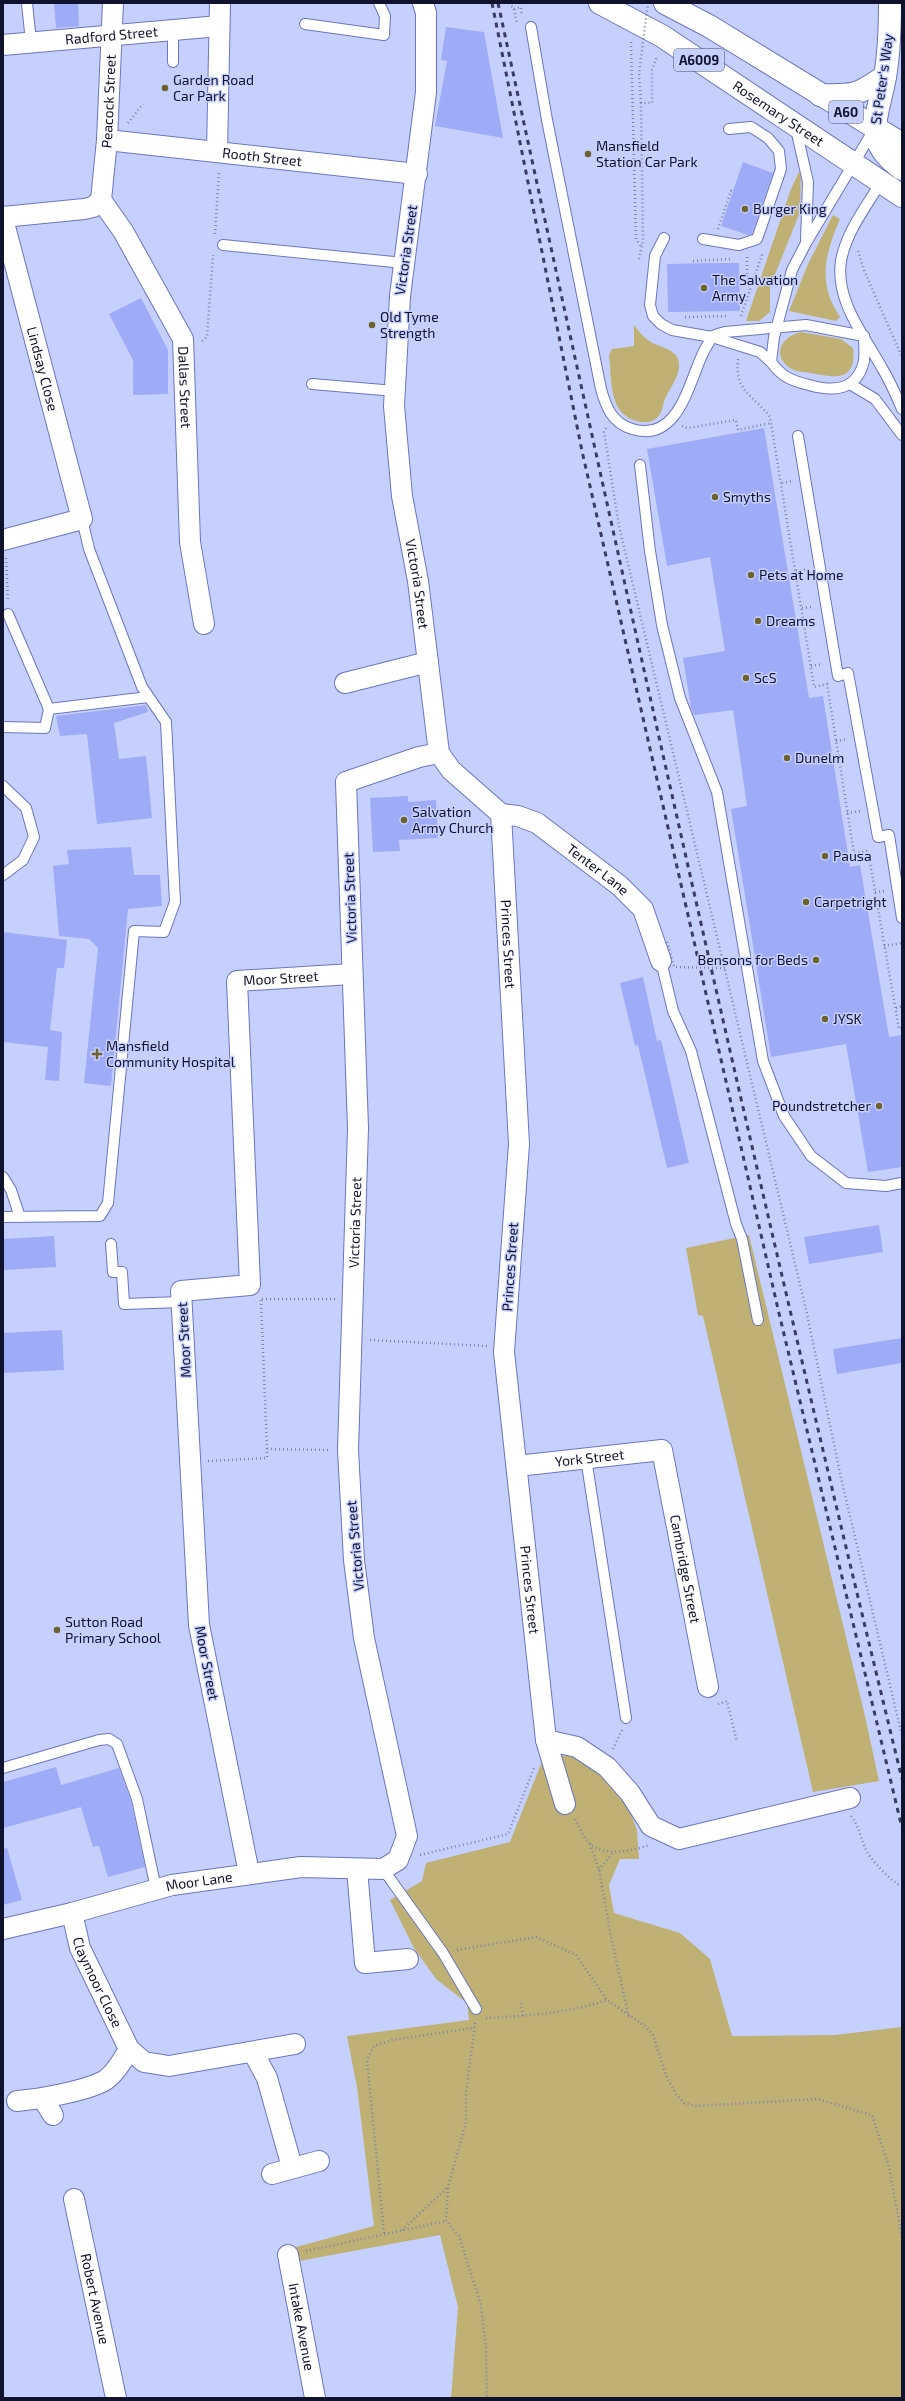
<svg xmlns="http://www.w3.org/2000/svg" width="905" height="2401" viewBox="0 0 905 2401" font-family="'Exo 2',sans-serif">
<rect width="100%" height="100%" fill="#c6d0ff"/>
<g fill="#bfb073">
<path d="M799,172L801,173L800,212L770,287V312L759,321H746L791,189Z"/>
<path d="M833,215L840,219C825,254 817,283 840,317L836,321L789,311L808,264Z"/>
<path d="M634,325C638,330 642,336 648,340C657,347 674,348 678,359C683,373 670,387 665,399C662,406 663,415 654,420C644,426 625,419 619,409C610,395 611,371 609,355L612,349L634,346Z"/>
<path d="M801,332L841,339L853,348C857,382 835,378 811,373C804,372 795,372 790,368C771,355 782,336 801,332Z"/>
<path d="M749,1235L865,1716L879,1781L813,1792L703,1316L698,1315L686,1248Z"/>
<path d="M558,1755L579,1757L601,1771L625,1799L637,1830L639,1859H620L609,1885L614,1913L680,1933L710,1959L732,2036L835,2035L902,2027V2398H451L458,2307L440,2235L299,2261L296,2247L374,2226L357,2087L347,2036L469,2020L467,2003L436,1979L414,1948L390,1900L422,1881L426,1863L510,1842L541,1764Z"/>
</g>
<g fill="#9eabf7">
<path d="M54,3H78L79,26L56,28Z"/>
<path d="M446,27L484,32L503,138L435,126L447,61L441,60Z"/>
<path d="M743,162L773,173L752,234L748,235L721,226Z"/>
<path d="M711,263H739L740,311L668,312L667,264Z"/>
<path d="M141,298L168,350V394L133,395V360L109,314Z"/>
<path d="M764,428L809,698L823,696L850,867L860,865L889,1037L902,1035V1167L868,1172L846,1044L771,1057L731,809L747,806L733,710L694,715L691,708L683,658L725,651L710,557L667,566L647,449Z"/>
<path d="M146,705L148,712L114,723L119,759L146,756L152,818L97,824L87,734L60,736L56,716Z"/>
<path d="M408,796V802L436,800L438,838L399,840L400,851L373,852L370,798Z"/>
<path d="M131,847L134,875H160L162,906L128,909L111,1086L84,1083L98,948L89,939L59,936L53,866L69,864L67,850Z"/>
<path d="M3,932L67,940L64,968H57L50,1030L62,1032L59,1081L45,1080L48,1047L3,1042Z"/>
<path d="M643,977L657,1041L661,1040L689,1163L667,1168L638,1045L635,1046L620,983Z"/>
<path d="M879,1225L883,1252L809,1264L804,1237Z"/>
<path d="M54,1236L56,1267L3,1270V1239Z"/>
<path d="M62,1330L64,1370L3,1373V1333Z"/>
<path d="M902,1338V1363L837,1374L833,1349Z"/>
<path d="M56,1767L61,1785L119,1768L131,1801L145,1867L108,1877L99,1846L93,1847L81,1807L3,1828V1782Z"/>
<path d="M7,1848L22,1900L3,1905V1849Z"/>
</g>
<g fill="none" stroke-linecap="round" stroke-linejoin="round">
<defs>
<g id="lane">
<path d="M27,3L31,42"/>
<path d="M305,24L384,35L385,16L379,3"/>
<path d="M531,27L547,120L601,389C606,407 612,423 632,429C680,444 689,379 705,349C708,345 710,339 713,336C717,334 721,333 725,332L806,325L864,336"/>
<path d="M173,62V30"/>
<path d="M796,129L808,182L806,241"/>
<path d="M881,182C866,207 846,232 841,261C835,301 864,335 882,368C890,381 896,395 902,409"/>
<path d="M664,238L655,256L650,305L653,316L661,324L672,330L712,337L760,352L771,362"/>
<path d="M703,239L739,245L757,239L781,169L779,151L768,138L751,127L729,129"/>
<path d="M223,245L404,263"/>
<path d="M864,336C864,344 865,354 864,361C857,391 833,392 809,385C792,381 782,377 771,362L774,337L792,270L806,243L873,131"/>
<path d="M312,384L395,391"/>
<path d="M850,384L875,399L902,435"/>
<path d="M798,436L838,676L848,673L878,837L889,835L902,918"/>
<path d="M640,465L650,551L662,625L680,698L717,792L763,1061L784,1116L811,1156L846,1183L886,1186L902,1183"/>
<path d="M8,614L49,709"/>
<path d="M3,727L45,728L49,709L148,697"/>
<path d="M3,786L26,808L34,837L23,860L3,875"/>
<path d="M661,961L673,1011L691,1051L736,1224L742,1239L758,1320"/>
<path d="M3,1177L11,1190L20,1217"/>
<path d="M3,1217L100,1216L108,1203L134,931L164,932L175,902L166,722L142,687L89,549L82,519"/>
<path d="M111,1244L113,1272H122L124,1304L181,1302"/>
<path d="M586,1458L626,1718"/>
<path d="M3,1768L99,1740L109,1739L117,1744L137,1799L156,1889"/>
<path d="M383,1869L443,1953L476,2009"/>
</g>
<g id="street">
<path id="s1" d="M423,3L426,13V92L400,296L394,406L402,496L418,581L439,753L451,770L501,814L519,1144L504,1352L546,1740L565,1804"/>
<path id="s2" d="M3,45L219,26"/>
<path id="s3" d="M107,140L417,174"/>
<path d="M217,152L220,3"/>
<path id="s4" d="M101,200L107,140L113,3"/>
<path id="s5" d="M3,217L84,209L93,207L101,200L123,231L183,339L190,542L204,624"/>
<path id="s6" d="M3,219L82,519L3,540"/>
<path d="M345,683L428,662"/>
<path id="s7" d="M501,814L518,816L537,823L620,886L643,909L661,961"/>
<path id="s8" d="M517,1466L662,1450L708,1687"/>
<path d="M546,1740L577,1747L607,1767L630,1793L651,1826L679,1839L850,1798"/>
<path d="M357,1869L365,1963L408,1959"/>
<path id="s9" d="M249,1873L199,1625L181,1291L250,1285L237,981L352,974"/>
<path id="s10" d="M72,1913L80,1948L129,2049L144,2062L169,2066L295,2044"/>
<path id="s11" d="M3,1929L72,1913L172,1885L301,1867L383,1869L398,1860L407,1836L364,1638L354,1560L348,1450L358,1128L346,782L419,757L439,753"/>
<path d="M253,2052L267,2078L292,2167"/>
<path d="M43,2099L53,2115"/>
<path d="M17,2101C40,2099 81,2092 102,2082C114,2076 123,2060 129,2049"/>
<path d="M272,2174L319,2161"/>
<path id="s12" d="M74,2199L116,2398"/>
<path id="s13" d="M288,2255L315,2398"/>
</g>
<g id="highway">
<path id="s14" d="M600,3L662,36L902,196"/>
<path d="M665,3L709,26L902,144"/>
<path d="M890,3C890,27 889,53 885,77C878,117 861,140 902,169"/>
<path d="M820,95C853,96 857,96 885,76"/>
</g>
</defs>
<use href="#lane" stroke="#6b76bd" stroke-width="12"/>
<use href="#street" stroke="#6b76bd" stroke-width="22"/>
<use href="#highway" stroke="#6b76bd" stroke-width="24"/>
<g stroke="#7d84ac" stroke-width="2.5" stroke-dasharray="1 3" stroke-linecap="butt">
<path d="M509,3L514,9L521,7L522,16"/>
<path d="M514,9L517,24"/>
<path d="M631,42L636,239L641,246"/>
<path d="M128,123L143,104"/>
<path d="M718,229L731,191L733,192"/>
<path d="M215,234L219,171"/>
<path d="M858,251L864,270L902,357"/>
<path d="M747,257V277L754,279"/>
<path d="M639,259L643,241L641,103H652V70L657,56"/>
<path d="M693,261L730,259"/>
<path d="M741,316L763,252"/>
<path d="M685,317L728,316"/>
<path d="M202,341L207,337L213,255"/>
<path d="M738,359C734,392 754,395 770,417L814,687L827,684L854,853L868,851L899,1029L902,1028"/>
<path d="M682,426L688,428L736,420L738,430L771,423"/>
<path d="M606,428L604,432L619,526L807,1314L841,1478L902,1736"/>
<path d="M782,483L793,481"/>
<path d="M6,558L8,601"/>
<path d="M796,571L807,569"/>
<path d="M802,608L814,607"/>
<path d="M811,666L823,664"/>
<path d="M836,741L848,739"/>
<path d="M847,813L861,811"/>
<path d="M875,892L885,891"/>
<path d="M884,946L902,943"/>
<path d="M896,1008L902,1006"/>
<path d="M262,1299H335"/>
<path d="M261,1300L267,1449"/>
<path d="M370,1340L487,1346"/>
<path d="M208,1461L267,1458V1449L329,1450"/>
<path d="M718,1704L727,1701L737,1742"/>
<path d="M613,1749L622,1730"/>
<path d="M851,1816C859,1826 860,1836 865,1848C868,1857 893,1884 902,1886"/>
<path d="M575,1819C579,1827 583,1836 589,1843C602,1857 634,1851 649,1845"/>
<path d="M590,1844L599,1870L611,1937L629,2017"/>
<path d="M420,1855L508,1834L534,1768"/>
<path d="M599,1870L613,1853"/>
<path d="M457,1950L536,1937L576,1955L607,2000L645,2026L653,2035L667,2078L676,2094L684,2103L696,2106L817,2099L872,2115L889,2167L902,2237"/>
<path d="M521,2003L523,2016"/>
<path d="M486,2018C525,2016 569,2013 607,2000"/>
<path d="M475,2023L466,2095V2122L448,2187L446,2221L459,2236L481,2305L486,2349L487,2398"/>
<path d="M402,2230L448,2187"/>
<path d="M384,2233L367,2060L374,2046L392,2040L473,2028"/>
<path d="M306,2251L446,2221"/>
</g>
<use href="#lane" stroke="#fff" stroke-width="10"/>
<use href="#street" stroke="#fff" stroke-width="20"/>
<use href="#highway" stroke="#fff" stroke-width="22"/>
<g stroke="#3a3d5e" stroke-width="3" stroke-dasharray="5 5" stroke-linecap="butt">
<path d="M492,3L582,451L778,1309L902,1828"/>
<path d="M498,3C626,597 758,1189 902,1779"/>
</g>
<g stroke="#7d84ac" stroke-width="2.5" stroke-dasharray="1 3" stroke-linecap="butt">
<path d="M641,103L639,74L648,3"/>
<path d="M667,942L674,967L725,968"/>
</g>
</g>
<g fill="#6d612e" stroke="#c6d0ff" stroke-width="1.5">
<circle cx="165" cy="88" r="4"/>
<circle cx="588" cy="154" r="4"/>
<circle cx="745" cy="209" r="4"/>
<circle cx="704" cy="288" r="4"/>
<circle cx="372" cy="325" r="4"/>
<circle cx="715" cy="497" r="4"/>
<circle cx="751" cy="575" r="4"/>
<circle cx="758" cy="621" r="4"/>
<circle cx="746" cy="678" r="4"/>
<circle cx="787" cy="758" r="4"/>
<circle cx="404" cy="820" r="4"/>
<circle cx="825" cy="856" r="4"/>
<circle cx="806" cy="902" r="4"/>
<circle cx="816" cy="960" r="4"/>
<circle cx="825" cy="1019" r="4"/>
<path d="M95 1048h4v4h4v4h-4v4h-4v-4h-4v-4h4z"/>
<circle cx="879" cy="1106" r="4"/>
<circle cx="57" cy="1630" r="4"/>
</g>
<g text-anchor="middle" stroke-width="3" stroke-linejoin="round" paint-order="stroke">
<g fill="#c6d0ff" stroke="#474b6d" stroke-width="1">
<rect x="674" y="49" width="50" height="22" rx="3"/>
<rect x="829" y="101" width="34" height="22" rx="3"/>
</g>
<g font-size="13" font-weight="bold" fill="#10122e">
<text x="699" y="65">A6009</text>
<text x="846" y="117">A60</text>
</g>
<g font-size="14" fill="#10122e" stroke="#c6d0ff">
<text dy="5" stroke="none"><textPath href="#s2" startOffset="109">Radford Street</textPath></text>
<text transform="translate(882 79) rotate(-82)" y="5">St Peter's Way</text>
<text dy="5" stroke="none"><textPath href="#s4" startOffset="99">Peacock Street</textPath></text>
<text dy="5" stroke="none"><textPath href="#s14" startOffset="210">Rosemary Street</textPath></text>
<text dy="5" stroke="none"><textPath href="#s3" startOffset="156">Rooth Street</textPath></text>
<text transform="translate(406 250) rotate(-82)" y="5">Victoria Street</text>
<text dy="5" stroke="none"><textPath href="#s6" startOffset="155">Lindsay Close</textPath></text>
<text dy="5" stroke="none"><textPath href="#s5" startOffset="311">Dallas Street</textPath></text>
<text dy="5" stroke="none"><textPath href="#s1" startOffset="585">Victoria Street</textPath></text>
<text dy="5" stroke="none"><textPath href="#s7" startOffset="114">Tenter Lane</textPath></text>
<text transform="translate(350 898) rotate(-92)" y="5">Victoria Street</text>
<text dy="5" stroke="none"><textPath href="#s1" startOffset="973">Princes Street</textPath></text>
<text dy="5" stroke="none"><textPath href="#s9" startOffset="1005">Moor Street</textPath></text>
<text dy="5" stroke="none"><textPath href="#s11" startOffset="1049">Victoria Street</textPath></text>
<text transform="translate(510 1267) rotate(-86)" y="5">Princes Street</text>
<text transform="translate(184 1340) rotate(-93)" y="5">Moor Street</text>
<text dy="5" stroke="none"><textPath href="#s8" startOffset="73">York Street</textPath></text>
<text transform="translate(355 1546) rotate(-95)" y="5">Victoria Street</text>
<text dy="5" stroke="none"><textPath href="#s8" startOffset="267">Cambridge Street</textPath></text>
<text dy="5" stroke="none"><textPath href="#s1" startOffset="1621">Princes Street</textPath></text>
<text transform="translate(207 1663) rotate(79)" y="5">Moor Street</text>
<text dy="5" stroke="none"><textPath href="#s11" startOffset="202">Moor Lane</textPath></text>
<text dy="5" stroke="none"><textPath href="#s10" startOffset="74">Claymoor Close</textPath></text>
<text dy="5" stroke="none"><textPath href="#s12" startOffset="102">Robert Avenue</textPath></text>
<text dy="5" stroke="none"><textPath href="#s13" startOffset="73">Intake Avenue</textPath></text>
</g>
<g font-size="14" fill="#10122e" stroke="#c6d0ff" text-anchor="start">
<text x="173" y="85">Garden Road<tspan x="173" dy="16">Car Park</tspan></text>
<text x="596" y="151">Mansfield<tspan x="596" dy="16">Station Car Park</tspan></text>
<text x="753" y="214">Burger King</text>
<text x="712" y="285">The Salvation<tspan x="712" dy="16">Army</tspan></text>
<text x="380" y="322">Old Tyme<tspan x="380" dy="16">Strength</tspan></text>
<text x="723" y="502">Smyths</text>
<text x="759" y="580">Pets at Home</text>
<text x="766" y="626">Dreams</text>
<text x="754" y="683">ScS</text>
<text x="795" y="763">Dunelm</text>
<text x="412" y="817">Salvation<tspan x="412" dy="16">Army Church</tspan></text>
<text x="833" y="861">Pausa</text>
<text x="814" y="907">Carpetright</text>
<text x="808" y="965" text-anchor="end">Bensons for Beds</text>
<text x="833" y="1024">JYSK</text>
<text x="106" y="1051">Mansfield<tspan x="106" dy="16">Community Hospital</tspan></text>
<text x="871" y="1111" text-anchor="end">Poundstretcher</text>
<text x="65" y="1627">Sutton Road<tspan x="65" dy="16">Primary School</tspan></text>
</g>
</g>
<rect width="905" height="2401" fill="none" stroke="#10122e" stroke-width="8"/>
</svg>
